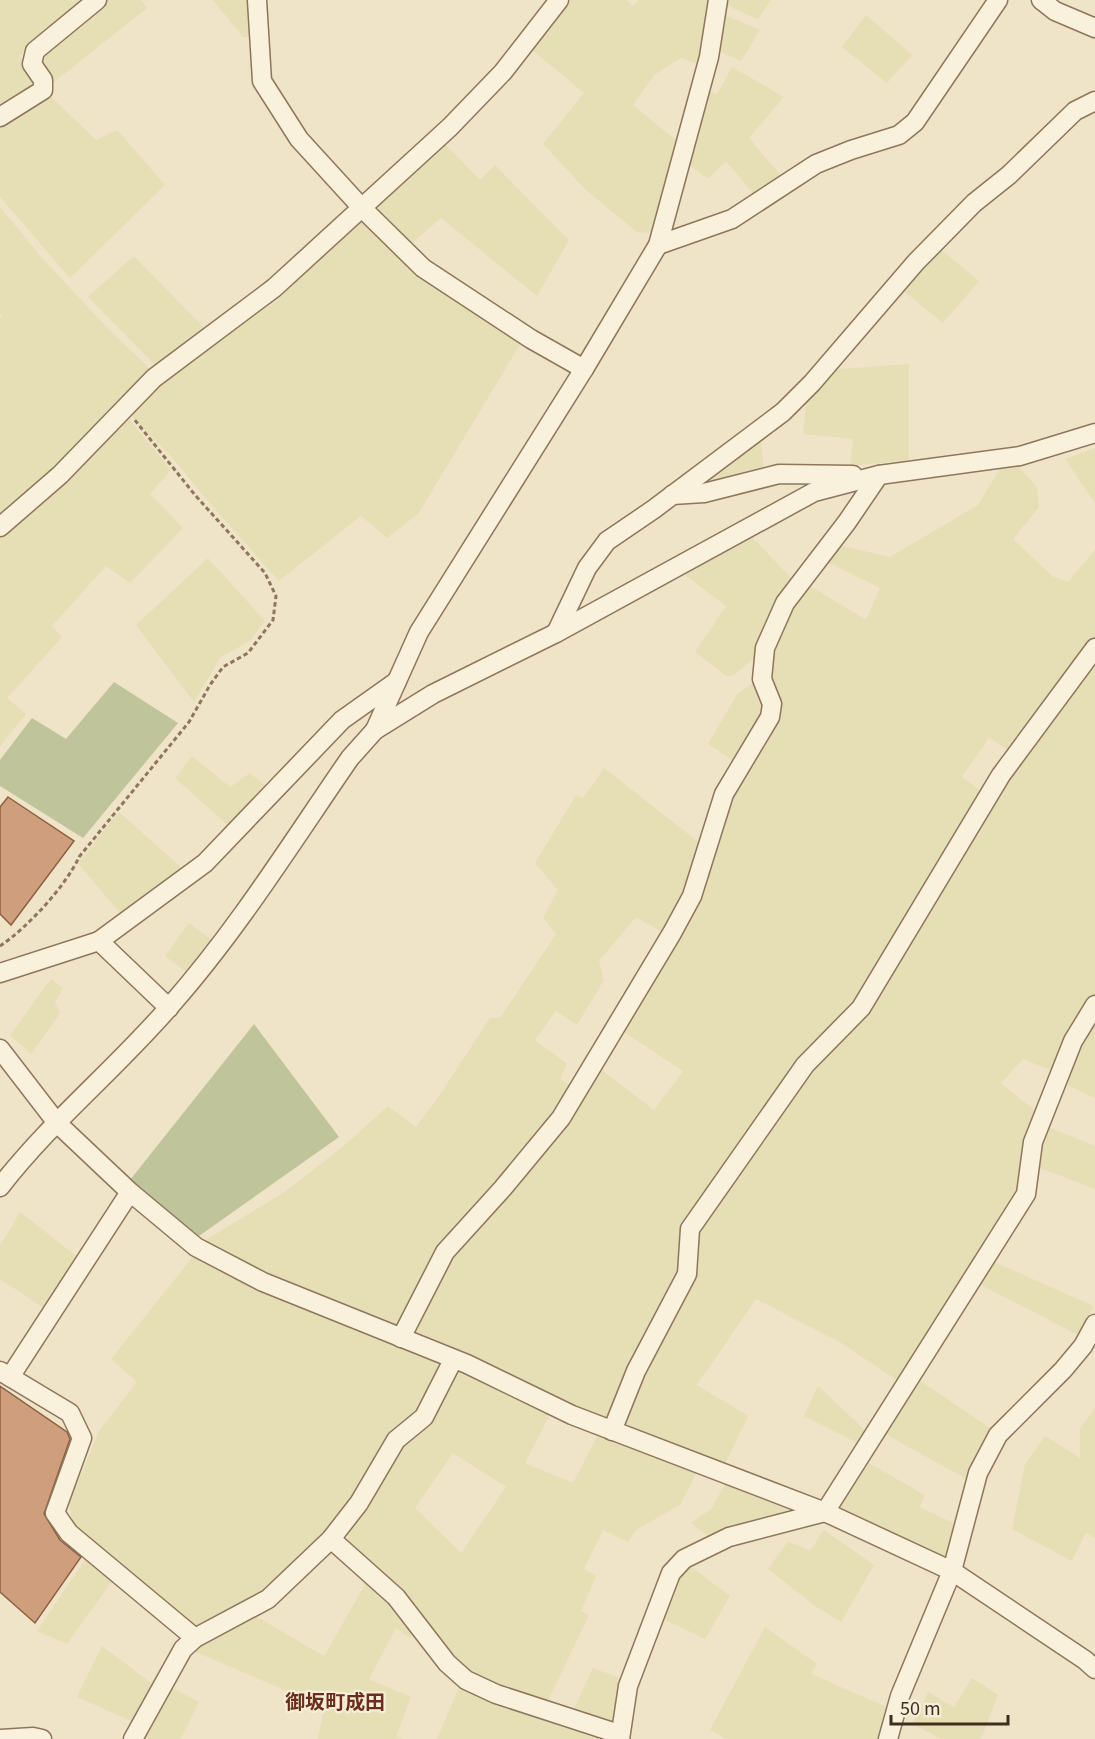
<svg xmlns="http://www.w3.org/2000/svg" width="1095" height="1739" viewBox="0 0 1095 1739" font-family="Georgia,'Noto Sans JP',serif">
<rect width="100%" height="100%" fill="#f0e4c8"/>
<g fill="#e6deb5" fill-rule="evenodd">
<path d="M0,0H90L19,56L36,78L34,89L0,112Z"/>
<path d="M104,0H141L147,8L54,82L38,60Z"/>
<path d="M213,0H253L255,37H243Z"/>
<path d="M567,0H626L633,6L638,0H710L700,65L681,58L654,75L633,105L678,142L651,233L637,232L587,191L543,144L584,93L530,48Z"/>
<path d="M726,0H771L758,19L725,5Z"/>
<path d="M725,15L760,30L741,61L719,51Z"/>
<path d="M866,15L912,55L887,83L842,47Z"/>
<path d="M732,67L784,97L749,138L783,178L756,197L726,161L708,179L687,163L708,91L717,94Z"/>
<path d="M47,93L96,140L117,130L165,185L70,278L0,197V124Z"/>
<path d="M442,141L480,180L495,165L569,240L537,296L441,218L409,246L371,208Z"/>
<path d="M0,207L43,259L108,329L148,367V379L0,521V319L2,317L0,314Z"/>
<path d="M361,218L524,338L418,514L387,538L361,516L279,581L206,499L175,461L125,409L212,342L273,304Z"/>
<path d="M939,248L979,281L943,323L900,288Z"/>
<path d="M134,256L208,332L159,369L88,297Z"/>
<path d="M909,364V460L850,466L853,439L803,434L807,395L827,370Z"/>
<path d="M128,418L171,470L150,494L183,528L130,583L106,566L52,626L62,637L7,698L26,714L0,746V533Z"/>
<path d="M760,435L764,469L700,486L696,479Z"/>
<path d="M1095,448V503L1065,459Z"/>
<path d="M1017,465L1037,487L1039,507L1013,539L1052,576L1068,582L1095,550V635L1012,752L989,738L962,777L984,793L854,1005L816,1041L681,1229L678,1274L609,1421L411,1334L449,1255L599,1068L654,1110L683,1071L621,1030L730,796L778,718L779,696L767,678L771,651L789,610L809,585L866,620L880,588L825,561L838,545L890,557L978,505L1001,467Z"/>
<path d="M752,537L795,582L774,608L755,657L734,675L726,676L695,652L726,606L685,575Z"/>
<path d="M208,558L265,621L250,641L220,658L194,702L136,625Z"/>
<path d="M1095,657V996L1055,1072L1023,1059L1001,1083L1039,1114L1021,1183L901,1383L841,1343L756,1299L697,1385L748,1416L725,1464L669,1442L621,1426L694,1238L807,1071Z"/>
<path d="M756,681L768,706L737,763L708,744L738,693Z"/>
<path d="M192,756L230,787L250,773L268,788L230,827L175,778Z"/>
<path d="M604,768L701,844L687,893L665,934L636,917L599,961L604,980L577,1025L556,1011L535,1040L567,1064L560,1079L572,1087L541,1136L399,1326L392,1329L323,1301L201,1243L286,1191L346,1144L388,1106L416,1127L441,1093L490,1018H500L556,934L543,918L558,890L535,863L576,795L583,798Z"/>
<path d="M119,812L185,871L124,918L78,863Z"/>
<path d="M189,923L217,944L192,976L165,956Z"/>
<path d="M51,979L63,988L55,1002L60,1013L31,1054L10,1035Z"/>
<path d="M1095,1012V1098L1064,1084Z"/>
<path d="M1046,1126L1095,1146V1189L1035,1166Z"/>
<path d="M20,1212L80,1259L47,1310L0,1279V1246Z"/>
<path d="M195,1254L446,1364L421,1415L331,1530L265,1592L196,1630L73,1526L69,1503L99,1431L137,1382L111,1359Z"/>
<path d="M994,1262L1094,1306L1078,1335L979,1284Z"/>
<path d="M464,1368L551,1412L525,1463L573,1483L600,1431L699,1468L680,1505L636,1530L628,1542L603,1530L584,1569L596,1576L581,1611L589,1615L547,1703L479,1683L466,1672L348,1547V1531L403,1445L455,1372ZM453,1453L506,1487L461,1553L415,1508Z"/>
<path d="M916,1378L993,1430L968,1480L882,1432Z"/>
<path d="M818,1386L867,1432L859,1444L804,1416Z"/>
<path d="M1095,1407V1538L1086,1533L1072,1561L1012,1529L1025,1464L1045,1436L1080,1458V1429Z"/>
<path d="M865,1461L925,1495L920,1507L957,1525L947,1562L836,1508Z"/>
<path d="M727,1481L795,1507L775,1520L711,1538L691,1523L711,1509Z"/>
<path d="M824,1530L874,1565L841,1622L818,1608L768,1569L788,1541L810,1551Z"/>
<path d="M87,1557L113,1580L67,1644L37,1631Z"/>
<path d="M686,1563L730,1596L705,1639L660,1617L674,1577Z"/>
<path d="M366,1583L417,1630L410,1638L396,1628L369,1679L411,1697L396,1736L404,1739H318L324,1707L191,1650L254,1615L324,1656Z"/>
<path d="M765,1627L817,1664L811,1674L889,1708L879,1739H726L710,1730Z"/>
<path d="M102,1646L155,1686L136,1723L77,1697Z"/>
<path d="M593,1668L625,1680L618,1722L612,1728L572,1713Z"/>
<path d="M972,1678L998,1695L981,1739H941L913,1724L928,1692L954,1707Z"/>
<path d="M460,1685L612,1739H437Z"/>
<path d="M168,1686L199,1702L181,1739H139Z"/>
</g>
<g fill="#bfc49a">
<path d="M114,682L178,723L83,838L0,786V760L32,718L66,739Z"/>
<path d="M254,1024L339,1137L199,1236L130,1180Z"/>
</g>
<g fill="#cf9f7d" stroke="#8d5f41" stroke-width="1.5">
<path d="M8,797L74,841L11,925L0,914V807Z"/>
<path d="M0,1386L67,1432L70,1439L44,1514L60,1540L81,1557L35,1623L0,1592Z"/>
</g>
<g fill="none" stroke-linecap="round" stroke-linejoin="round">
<defs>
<g id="minor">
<path d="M257,0L262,81L299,139L362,208L423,268L531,339L584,369"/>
<path d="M1041,0L1055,11L1095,28"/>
<path d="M0,117L43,90V80L32,64L35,51L97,0"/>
<path d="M658,245L732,219L816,164L851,150L899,135L915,122L998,0"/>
<path d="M672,495L704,493L779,474L853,475"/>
<path d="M0,527L60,475L154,378L274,288L450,127L503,72L559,0"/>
<path d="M556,633L587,568L607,541L654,509L783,412L812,383L916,262L974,203L1009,175L1075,111L1095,101"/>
<path d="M375,730L419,632L584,369L658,245L709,57L718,0"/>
<path d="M99,941L205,863L342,720L397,681"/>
<path d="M0,973L99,941L169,1008"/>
<path d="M0,1049L57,1123L130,1192L196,1247L263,1282L467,1364L572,1415L825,1512L952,1571L1085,1660L1095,1669"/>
<path d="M0,1187C51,1121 117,1068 171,1005C238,929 292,842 350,758L375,730L433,694L556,633L814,492L879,475L1020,456L1095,433"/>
<path d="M401,1338L445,1252L503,1188L561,1118L672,933L692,896L724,794L770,717L772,704L762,679L765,648L785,603L847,522L879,475"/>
<path d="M0,1371L70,1413L82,1438L55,1513L69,1533L195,1638"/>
<path d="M10,1377L130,1192"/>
<path d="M612,1431L636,1371L687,1274L690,1229L805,1065L861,1008L1001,775L1095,648"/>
<path d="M331,1539L396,1597L447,1663L466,1680L496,1694L619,1734"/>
<path d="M0,1739L33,1737L42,1739"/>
<path d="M133,1739L183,1649L195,1638L268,1599L331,1539L359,1503L396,1440L424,1417L453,1360"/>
<path d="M620,1739L628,1686L671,1573L684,1559L729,1537L825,1512L1026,1194L1033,1142L1073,1041L1095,1005"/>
<path d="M888,1739L900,1696L952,1571L978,1473L998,1435L1063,1370L1083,1346L1095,1324"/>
</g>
</defs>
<use href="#minor" stroke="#8d765c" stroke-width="21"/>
<path stroke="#8d765c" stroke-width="3" stroke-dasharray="4.5 3" stroke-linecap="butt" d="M0,946C27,928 66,886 79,857L189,722L210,685L223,667L248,653L273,620L276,596L265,573L195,495L134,419"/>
<use href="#minor" stroke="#faf1dc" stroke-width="18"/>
</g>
<g text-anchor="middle" stroke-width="4.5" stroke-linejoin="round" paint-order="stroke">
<g font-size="20" font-weight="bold" fill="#6b2e1e" stroke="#f7eed8">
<text x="335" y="1709">御坂町成田</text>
</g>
</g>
<path d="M891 1715v9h117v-9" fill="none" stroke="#3d2e20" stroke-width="3"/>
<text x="900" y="1715" font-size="18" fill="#3d2e20" stroke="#f7eed8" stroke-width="4.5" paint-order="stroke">50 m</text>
</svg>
